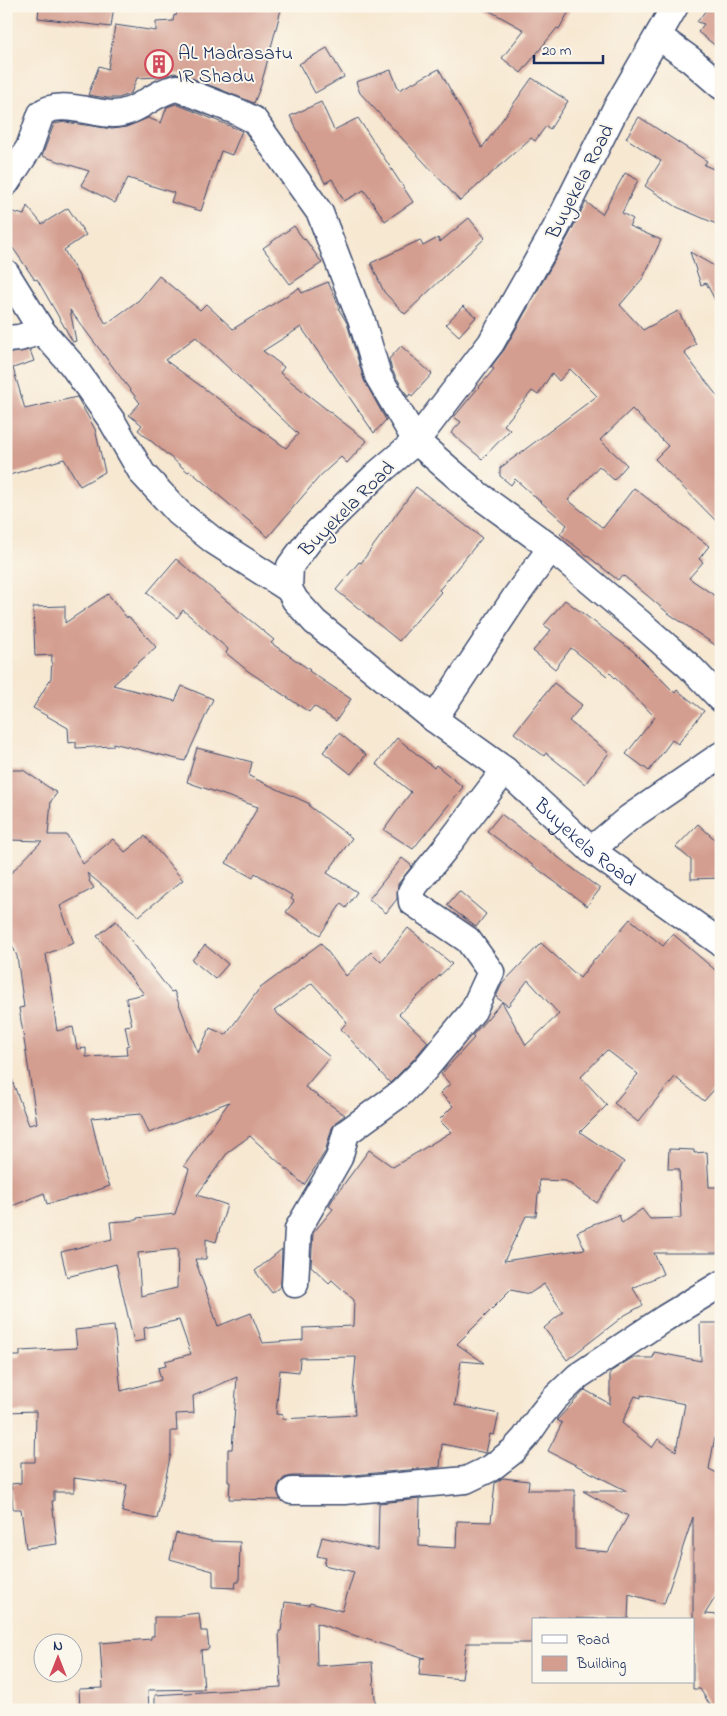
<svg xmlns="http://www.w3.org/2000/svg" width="727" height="1716" viewBox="0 0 727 1716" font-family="'Indie Flower',sans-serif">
<rect width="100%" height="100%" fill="#fbf7ec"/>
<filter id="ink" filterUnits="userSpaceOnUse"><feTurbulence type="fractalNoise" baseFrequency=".02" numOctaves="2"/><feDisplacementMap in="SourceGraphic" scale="10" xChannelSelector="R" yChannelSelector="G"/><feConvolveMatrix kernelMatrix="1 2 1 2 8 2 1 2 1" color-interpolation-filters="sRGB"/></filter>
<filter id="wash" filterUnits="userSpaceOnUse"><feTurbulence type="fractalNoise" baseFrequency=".0096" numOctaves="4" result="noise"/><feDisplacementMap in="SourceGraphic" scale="20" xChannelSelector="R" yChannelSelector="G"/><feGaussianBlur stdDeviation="1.12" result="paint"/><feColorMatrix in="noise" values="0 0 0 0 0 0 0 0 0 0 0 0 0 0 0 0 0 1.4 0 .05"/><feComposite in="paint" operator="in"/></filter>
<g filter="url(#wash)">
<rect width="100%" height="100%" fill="#f7e8d2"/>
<g id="blocks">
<g fill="#d39d8f" fill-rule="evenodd">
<path d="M39,6H114L111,27L38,18Z"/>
<path d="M178,6H282L261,85L254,103L182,74L174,73L160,77L137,78L131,93L119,98H107L88,95L99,66L108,69L115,25L156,31V22L173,21L174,15L176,16Z"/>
<path d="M481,6H572L559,29L557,28L521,73L502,58L524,30Z"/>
<path d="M709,6H721V50L698,32L704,24L697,22Z"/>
<path d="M327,48L344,77L315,93L299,64Z"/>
<path d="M439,69L482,148L532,78L568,101L550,129L546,126L535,141L531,138L460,201L360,93L356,82L391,70L399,90Z"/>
<path d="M321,102L334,130L358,118L413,202L385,221L364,190L344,201L332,179L325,183L290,116Z"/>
<path d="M176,104L242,131L232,155L221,151L201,211L171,202L174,193L128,178L115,203L81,185L89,171L42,156L54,124L65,122L112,129L126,127L148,118L161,123L167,107Z"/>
<path d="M639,117L707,161L704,165L721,172V226L677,207L645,186L661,161L626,138Z"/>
<path d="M625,173L638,180L622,213L633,219L629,226L661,240L643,278L620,305L643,330L678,311L696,344L685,351L686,353L685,354L721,401V526L655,459L668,446L632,409L600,440L627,465L614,480L599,466L568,500L603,528L634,488L709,546L699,559L703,562L689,578L721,600V649L668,613L624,576L623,577L621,576L618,580L560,534L567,525L515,479L511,485L500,476V468L597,396L570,369L559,381L552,373L538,395L532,391L504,425L510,430L482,459L451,433L461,422L454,417L494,369L491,367L504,350L569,235L586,202L602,214Z"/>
<path d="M27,206L42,224L68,208L86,235L64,250L106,324L139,300L159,276L200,310L206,304L233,329L299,288L302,293L328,282L340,308H338L347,323L364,380L386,420L374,433L301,327L263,351L284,367L280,373L367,441L347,463L341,457L320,476L268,537L190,471L188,472L138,430L142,425L129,415L140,403L70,310L76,341L73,342L37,279L35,280L6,238V210L24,215ZM196,337L298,434L286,448L165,360Z"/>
<path d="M469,218L485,238L405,314L384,292L371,263L420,240L423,246L438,238L440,242Z"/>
<path d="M294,226L304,240L305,239L322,263L290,284L263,248Z"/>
<path d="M690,252L721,270V311L706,283L701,285Z"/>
<path d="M463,306L476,317L459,336L446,324Z"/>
<path d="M401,346L432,374L412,396L410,394L408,397L392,370L389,359Z"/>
<path d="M30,350L34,361L13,368L25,409L77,397L95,429L105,472L80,486L64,459L6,476V354Z"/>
<path d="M416,487L482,538L439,590L441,592L399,641L336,590L359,562L361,563Z"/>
<path d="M176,559L274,640L271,643L310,670L309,671L351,699L336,721L314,706L309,712L248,671L226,653L228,649L183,610L177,618L147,593Z"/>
<path d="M108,594L127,618L128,616L156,647L113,685L175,701L182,686L213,699L185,761L113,743V746L76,748V742L69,743L68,728L33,708L51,678L52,655L35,656L33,607L65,606V623Z"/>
<path d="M565,600L633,651L675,693L677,690L704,711L678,744L672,740L649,771L626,754L655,717L610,673L607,676L571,648L555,669L533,651L551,630L544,625Z"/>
<path d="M554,683L582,705L569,721L609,753L585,784L546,753L544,756L514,733Z"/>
<path d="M339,733L366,755L351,774L323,752Z"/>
<path d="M397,738L434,768L436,765L463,787L413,849L384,830L411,792L376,764Z"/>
<path d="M197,748L252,762L249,776L310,804L309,806L352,838L327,873L357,892L346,908L341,904L320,935L286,912L294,901L291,899L293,896L255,873L253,878L226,863L258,807L187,782Z"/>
<path d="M6,770H23L57,793L51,801L48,835H67L83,864L113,839L125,852L145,836L183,880L139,916L87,873L90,879L89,881L94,888L60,906L74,943L46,954L57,1031L73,1027L77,1049L86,1048V1057L127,1055L126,1046L129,1045L125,1026L132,1025L126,998L144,994L97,936L116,921L171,992L174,991L198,1053L210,1028L226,1035L259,989L321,943L346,976L371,952L381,962L408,928L452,964L399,1014L428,1042L414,1059L390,1083L341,1029L347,1022L312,983L274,1011L330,1057L305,1087L345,1115L337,1121L332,1128L325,1152L304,1185L250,1136L228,1152L197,1195L227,1205L216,1242L206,1239V1259H195L218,1326L251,1313L263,1343L303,1340V1328L353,1326L354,1300L332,1280L329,1283L311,1266L313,1233L333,1209L329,1206L333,1199L369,1150L393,1167L451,1132L439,1120L453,1106L440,1093L450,1084L441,1074L474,1038L472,1036L502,1002L526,1045L559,1014L528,980L508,1006L496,997L502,984L541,943L580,978L595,958L596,959L630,919L663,946L673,934L721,975V1082L704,1101L675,1077L638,1122L614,1103L638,1074L607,1050L581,1077L607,1105L580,1132L624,1162L597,1203L566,1181L539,1180L540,1194H538L536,1216H526L504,1261L585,1249L577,1232L593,1225V1224L619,1215L622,1223L642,1209L650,1219L681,1218L679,1169H668L669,1149L694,1150V1153L707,1152L709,1187H721V1253H654L663,1274L633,1288L643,1305L625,1315L567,1360L544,1328L563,1312L544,1284L529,1294L511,1290L457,1344L484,1363L461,1361L455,1405L499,1414L494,1435L490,1434L486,1453L442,1444L440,1467L343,1476H292L284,1478L279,1484L277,1491L281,1500L229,1499L230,1482H228V1449H232L237,1377L193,1396L194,1413L176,1414L177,1431H171V1453L157,1519L122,1512L127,1485L74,1478V1492H54V1501H52L57,1544L26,1548L21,1509H13L11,1484L21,1483V1462H35L36,1411L7,1412V1356H20V1351L77,1348L75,1330L114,1326L121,1391L161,1380L158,1368L166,1366L165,1361L191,1354L179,1320L144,1328L145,1340L134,1342L116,1264L67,1277L61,1252L112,1239L110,1222L137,1220V1218L175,1214L189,1169L184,1166L229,1102L149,1133L141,1114L91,1118L104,1172L110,1186L82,1195L47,1204L44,1193L12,1206L6,1193V1070H8L29,1125L37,1123L19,1008L24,1007L17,956L6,932V878L42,841L9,840L10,796H6ZM178,1249L177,1288L141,1296L138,1253ZM356,1357L353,1391L355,1415L282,1419L283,1415L276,1414L280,1370L299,1372L300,1358Z"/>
<path d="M501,814L600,889L587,906L487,831Z"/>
<path d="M698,824L721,845V878L691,879V860L676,847Z"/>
<path d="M402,858L412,866L398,884L397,899L386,913L369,899Z"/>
<path d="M459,891L486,914L476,927L447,905Z"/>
<path d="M205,945L228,964L215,979L192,960Z"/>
<path d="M282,1249L281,1286L272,1293L255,1271Z"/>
<path d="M700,1323H721V1405L709,1469L721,1475V1588L705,1614L721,1615V1710H713L700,1689H693V1517L664,1604L629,1594L628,1619L539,1618V1620H533L531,1643H466L462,1679L419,1675L421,1658H425L316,1623L317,1666L372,1662L376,1710H155V1695L281,1687L279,1631H281L285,1602L309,1605L310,1603L342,1611L354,1572L324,1565L326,1558L317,1556L322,1537L378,1550L379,1503L420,1499L419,1546L456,1548L457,1521L491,1522L495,1483L503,1478L529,1481L528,1490H575V1549L608,1552L628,1516L583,1491H627L548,1451L562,1423L557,1420L585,1390L610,1404V1372L632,1358H653L654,1352L701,1361ZM641,1395L685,1404L676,1451L658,1439L652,1448L622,1423L635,1396L641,1398Z"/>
<path d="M176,1533L211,1541L240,1542L239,1582H236L235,1588L213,1587V1571L170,1559Z"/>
<path d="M199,1613L201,1631H207L209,1649L201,1650L204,1689L148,1690L149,1710H80L79,1689L103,1688L100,1643L151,1639V1636H154V1617H181V1615Z"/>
</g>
</g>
</g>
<g filter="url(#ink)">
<use href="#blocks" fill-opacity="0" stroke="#3c4b6f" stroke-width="1"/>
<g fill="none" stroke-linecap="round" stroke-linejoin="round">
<defs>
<g id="minor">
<path id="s1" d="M675,6L615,110L556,228L491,343L416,441L376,475L311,538L290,566L289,589L295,600L315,622L434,719L505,770L591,850L721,943"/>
<path d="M658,36L691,60L721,86"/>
<path d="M6,183L29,148L41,114C57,99 94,114 113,114C137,114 153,92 177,88L238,112L254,120L320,213L355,305L361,318L378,376L416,441L477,494L551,548L640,623L688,665L721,699"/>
<path d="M6,273L42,331L73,366L112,421L142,473L179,513L214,541L289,589"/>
<path d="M6,339L19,338L42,331"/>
<path d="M434,719L516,596L551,548"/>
<path d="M591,850L629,818L721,755"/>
<path d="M295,1284L298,1229L339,1158L346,1133L401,1093L425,1069L473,1011L491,972L468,940L412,902L411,892L416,884L444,850L505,770"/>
<path d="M292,1491H344L466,1480L491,1468L513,1451L525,1438L541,1415L554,1399L578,1376L665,1318L721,1284"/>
</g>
</defs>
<use href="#minor" stroke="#3c4b6f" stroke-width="29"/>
<use href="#minor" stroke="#fff" stroke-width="26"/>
</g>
</g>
<defs>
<symbol id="building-ring" viewBox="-11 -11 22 22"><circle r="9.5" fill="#fbf7ec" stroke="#d1495b" stroke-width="1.5"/><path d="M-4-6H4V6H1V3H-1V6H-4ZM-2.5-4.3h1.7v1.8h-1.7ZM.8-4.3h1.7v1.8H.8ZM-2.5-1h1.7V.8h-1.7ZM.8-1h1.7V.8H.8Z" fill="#d1495b"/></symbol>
</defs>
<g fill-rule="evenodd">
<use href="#building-ring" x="143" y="48" width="32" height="32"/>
</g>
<g text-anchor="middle" stroke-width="4" stroke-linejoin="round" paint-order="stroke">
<g font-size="20" fill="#1b2f5e" stroke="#fbf7ec" text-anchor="start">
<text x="178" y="59">AL Madrasatu<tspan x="178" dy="23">IR Shadu</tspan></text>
</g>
<g font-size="20" fill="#1b2f5e" stroke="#fbf7ec">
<text transform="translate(579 181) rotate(-63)" y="7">Buyekela Road</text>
<text transform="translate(346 508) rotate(-45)" y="7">Buyekela Road</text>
<text dy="7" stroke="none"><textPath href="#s1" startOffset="1100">Buyekela Road</textPath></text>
</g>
</g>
<rect width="727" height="1716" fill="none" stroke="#fbf7ec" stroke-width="25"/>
<rect x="532" y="1618" width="162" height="65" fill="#fbf7ec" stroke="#a1a7b3"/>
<rect x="542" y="1635" width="25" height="8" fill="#ffffff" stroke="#a1a7b3"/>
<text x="577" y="1644" font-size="15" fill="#1b2f5e">Road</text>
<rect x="542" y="1656" width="25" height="15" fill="#d39d8f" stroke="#a1a7b3"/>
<text x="577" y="1668" font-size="15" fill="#1b2f5e">Building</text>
<g transform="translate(58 1658)"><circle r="24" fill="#fbf7ec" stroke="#a1a7b3"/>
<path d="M0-4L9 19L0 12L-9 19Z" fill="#d1495b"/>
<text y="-8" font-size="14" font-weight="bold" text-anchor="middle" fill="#1b2f5e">N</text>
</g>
<path d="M534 55v8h69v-8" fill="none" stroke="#1b2f5e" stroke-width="2.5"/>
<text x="542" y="55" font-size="15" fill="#1b2f5e" stroke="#fbf7ec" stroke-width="4" paint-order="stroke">20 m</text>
</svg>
